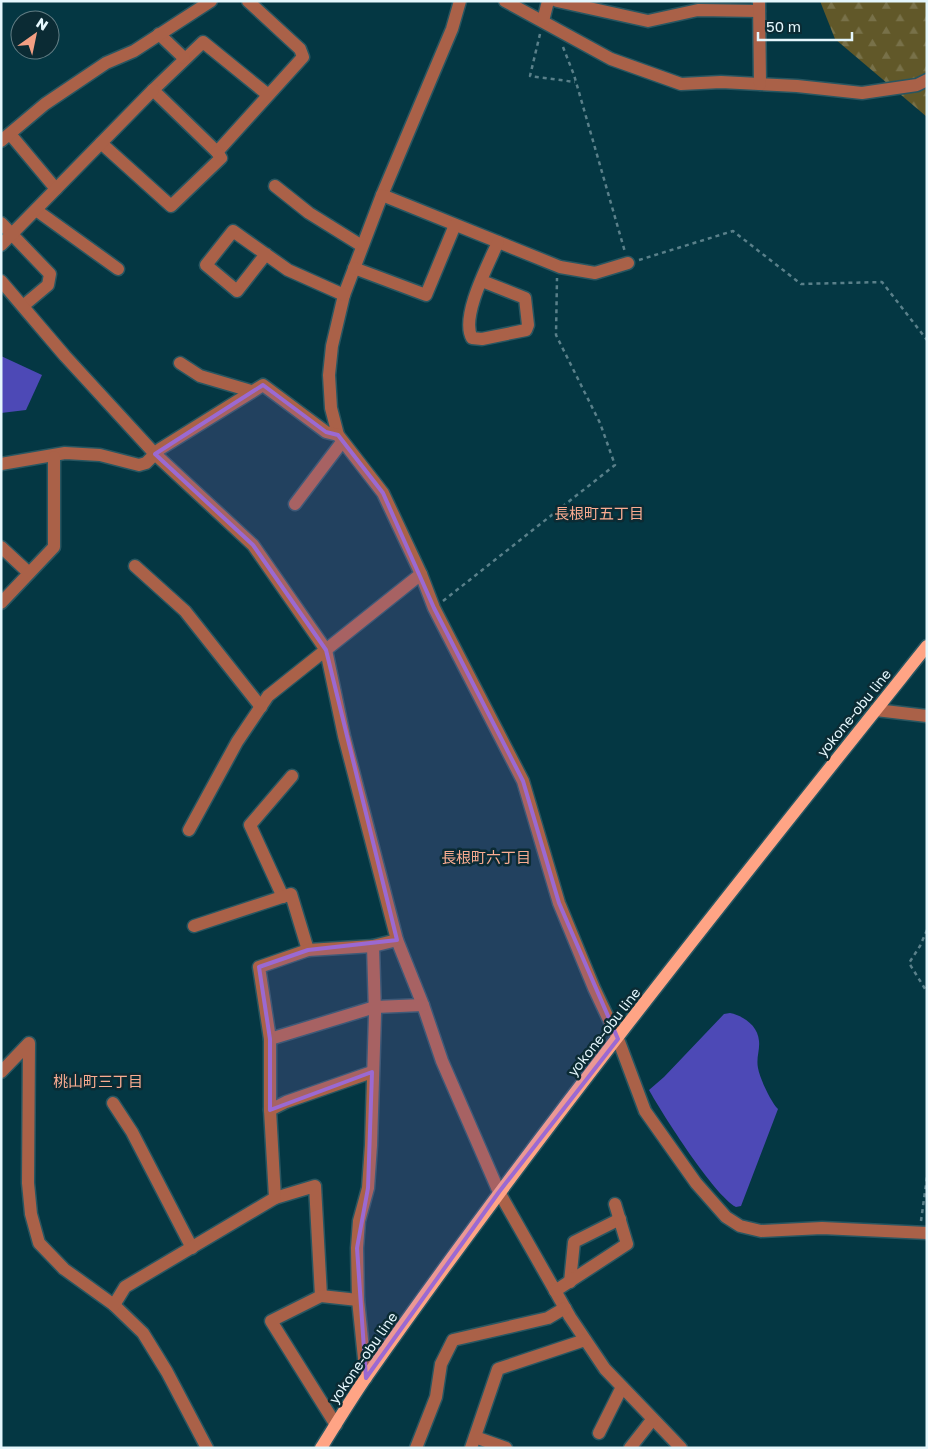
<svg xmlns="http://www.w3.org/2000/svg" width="928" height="1449" viewBox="0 0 928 1449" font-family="'Golos Text','Noto Sans JP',sans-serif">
<defs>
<pattern id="forest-firs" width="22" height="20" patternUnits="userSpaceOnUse" patternTransform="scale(1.25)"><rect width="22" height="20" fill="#615829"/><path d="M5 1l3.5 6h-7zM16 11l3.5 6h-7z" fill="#787149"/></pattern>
</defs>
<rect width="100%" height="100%" fill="#043743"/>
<path fill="url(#forest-firs)" d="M820,1H927V117L835,39Z"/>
<g fill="#4d49b6">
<path d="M1,356L42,375L26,410L1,413Z"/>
<path d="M730,1013C744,1016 758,1026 759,1041C760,1050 756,1058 758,1068C760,1079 771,1102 778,1109L741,1206L736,1207C714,1195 663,1115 649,1090L664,1077L724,1014Z"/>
</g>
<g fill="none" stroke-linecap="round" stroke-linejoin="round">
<defs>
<g id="minor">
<path d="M248,1L300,49L303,57L217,152L153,90L203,42L267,94"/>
<path d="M460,1L452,29L382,195L344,295L332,346L329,375L331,408L338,435L383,493L421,574L434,608L523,781L559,903L594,988L618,1039L645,1111L696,1183L726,1217L740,1226L761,1231L822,1228L927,1233"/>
<path d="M505,1L611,59L681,84L721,82L797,86L862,93L917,85L927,80"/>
<path d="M557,1L648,21L698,10L759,11"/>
<path d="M759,1L760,84"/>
<path d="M543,21L548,1"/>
<path d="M159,34L184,58"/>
<path d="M10,134L56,189"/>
<path d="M1,141L45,104L106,63L134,51L211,1"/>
<path d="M101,143L171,206L221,158L217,152"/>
<path d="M275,186L309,213L362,246"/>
<path d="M382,195L560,267L595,273L628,263"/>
<path d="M36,210L118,269"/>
<path d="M1,223L50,274L48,285L23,306"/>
<path d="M1,245L153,90"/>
<path d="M266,254L237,291L206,265L233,231L288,270L344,295"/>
<path d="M354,268L426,295L455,225"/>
<path d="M1,281L65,356L155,454L253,545L326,650L344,736L397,940L423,1005L442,1061L499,1192L570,1317L605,1369L681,1448"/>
<path d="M482,281L525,298L528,325L526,330L482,339L472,338C460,317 489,263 498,242"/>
<path d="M180,363L200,376L251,391"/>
<path d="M1,464L65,453L100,455L139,465L146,463L160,449L263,385L326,432L338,435"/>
<path d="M295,504L342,442"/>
<path d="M1,547L29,573"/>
<path d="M135,566L185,611L261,707"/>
<path d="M1,603L54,547V457"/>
<path d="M876,710L927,716"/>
<path d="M189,830L237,742L268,696L421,574"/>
<path d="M283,897L250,825L292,776"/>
<path d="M194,926L291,894L308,950"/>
<path d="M373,946L308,950L259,967L270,1039L375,1007L423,1005"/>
<path d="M270,1039V1110"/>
<path d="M1,1072L29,1043L28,1183L31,1214L39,1243L64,1269L114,1305L143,1333L167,1372L207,1448"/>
<path d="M113,1103L132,1132L192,1248"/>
<path d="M275,1198L315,1186L321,1296"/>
<path d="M570,1282L574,1242L620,1219"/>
<path d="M555,1291L627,1244L615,1204"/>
<path d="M114,1305L125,1287L275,1198L270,1110L286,1102L372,1072"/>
<path d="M366,1378L358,1300L357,1248L359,1221L368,1188L371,1145L375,1014L373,946L397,940"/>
<path d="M336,1425L271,1321L321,1296L358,1300"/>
<path d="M599,1433L622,1387"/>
<path d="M475,1437L506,1448"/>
<path d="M416,1448L436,1397L441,1364L453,1340L548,1318L565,1308"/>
<path d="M471,1448L498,1369L585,1340"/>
<path d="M630,1448L652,1420"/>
</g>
<path id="major" d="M321,1448C336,1424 351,1399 367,1376C543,1125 736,885 927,646"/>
</defs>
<use href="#minor" stroke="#285661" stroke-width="15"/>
<use href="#major" stroke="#285661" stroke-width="15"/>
<g stroke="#5a808a" stroke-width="2.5" stroke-dasharray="4 4" stroke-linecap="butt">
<path d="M540,34L530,76L575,82"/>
<path d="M563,47L574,75L625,252"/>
<path d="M639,260L733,231L801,284L882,282L927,340"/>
<path d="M443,601L615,465L600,423L556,335L557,278"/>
<path d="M927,930L920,946L909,963L927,992"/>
<path d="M921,1221L927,1177"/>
</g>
<use href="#minor" stroke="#aa6148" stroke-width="12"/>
<use href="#major" stroke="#ffa485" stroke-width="12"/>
</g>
<path fill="#9b69d2" fill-opacity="0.2" stroke="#9b69d2" stroke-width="4" stroke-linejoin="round" d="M263,385L326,432L338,435L383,493L434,608L523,781L559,903L618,1039L499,1192L366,1378L357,1248L368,1188L372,1072L270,1110V1039L259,967L308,950L397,940L326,650L253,545L155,454Z"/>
<g text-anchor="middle" stroke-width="5" stroke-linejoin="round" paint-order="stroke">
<g font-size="14" fill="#e5f7fd" stroke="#0b2b34">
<text transform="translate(854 713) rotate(-51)" y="5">yokone-obu line</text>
<text transform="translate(604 1032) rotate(-52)" y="5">yokone-obu line</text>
<text transform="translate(363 1358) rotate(-55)" y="5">yokone-obu line</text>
</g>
<g font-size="15" fill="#faac91" stroke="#0b2b34">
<text x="599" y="519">長根町五丁目</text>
<text x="486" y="863">長根町六丁目</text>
<text x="98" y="1087">桃山町三丁目</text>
</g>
</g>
<rect width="928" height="1449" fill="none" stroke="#e5f7fd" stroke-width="5"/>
<g transform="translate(35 35) rotate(33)"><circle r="24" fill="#0b2b34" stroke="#627d84"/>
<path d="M0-4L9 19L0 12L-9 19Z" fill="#f39f83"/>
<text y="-8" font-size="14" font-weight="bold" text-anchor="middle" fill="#e5f7fd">N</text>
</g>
<path d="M758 32v8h94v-8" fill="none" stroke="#e5f7fd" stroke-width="2.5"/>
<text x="766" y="32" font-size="15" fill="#e5f7fd" stroke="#0b2b34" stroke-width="4" paint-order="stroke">50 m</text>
</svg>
